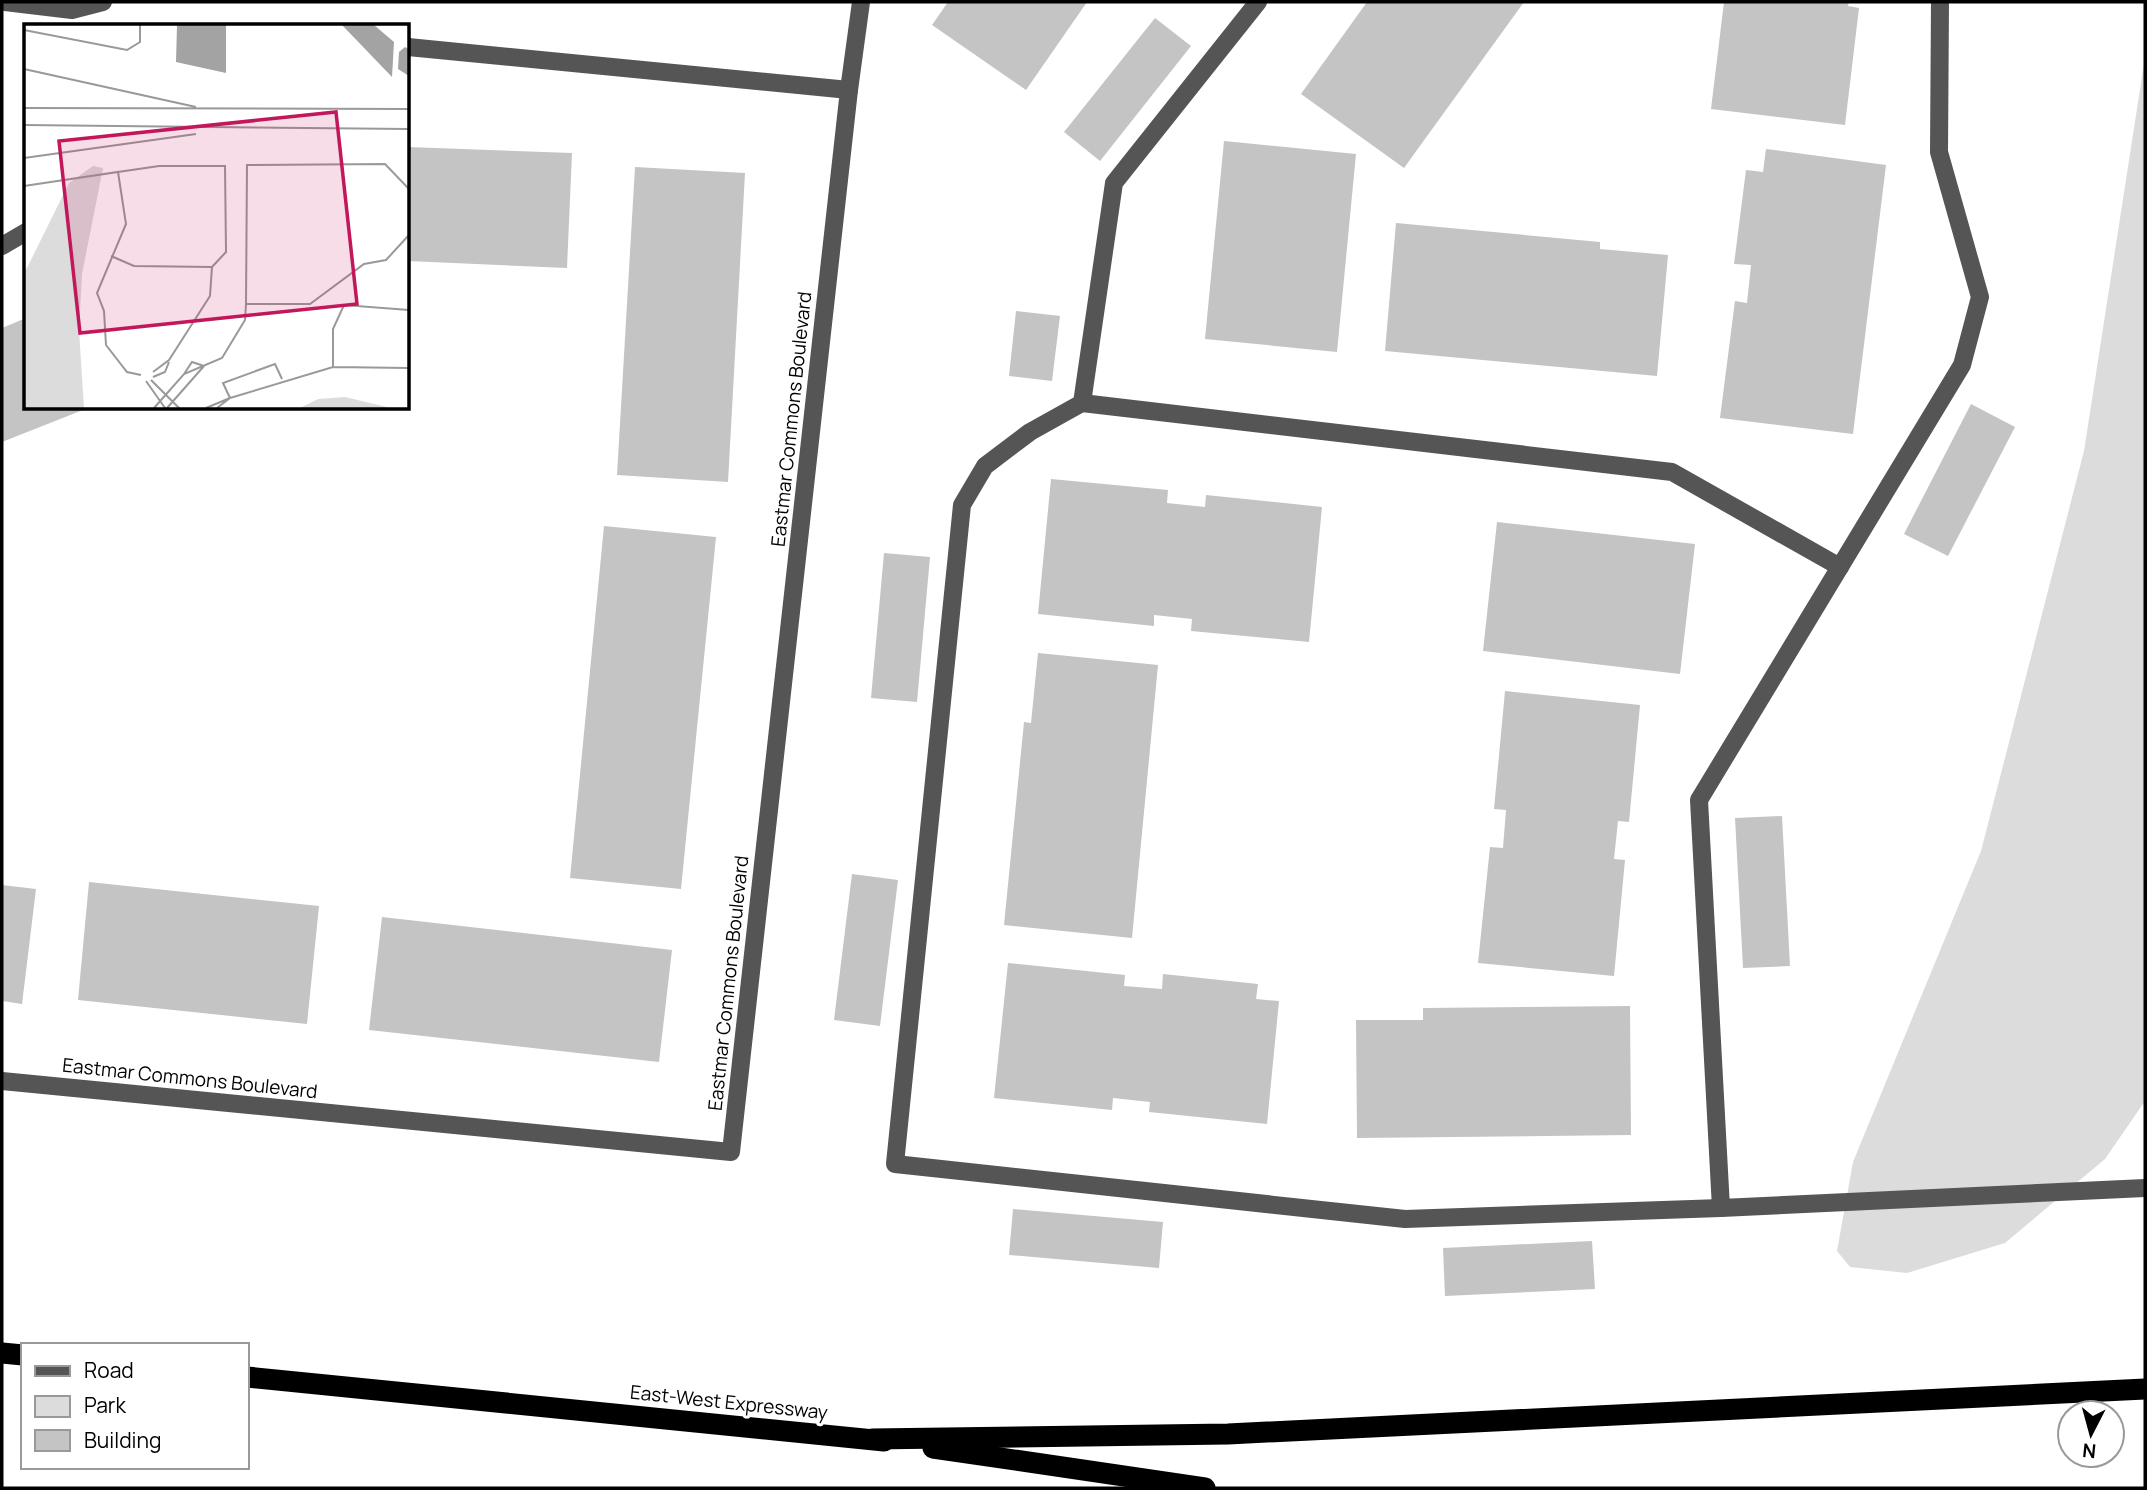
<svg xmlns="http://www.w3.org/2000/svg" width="2147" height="1490" viewBox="0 0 2147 1490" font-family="Manrope,sans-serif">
<rect width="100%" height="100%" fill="#fff"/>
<path fill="#dcdcdc" d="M2145,57V1101L2105,1159L2005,1243L1907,1273L1850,1267L1837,1251L1853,1162L1981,851L2084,451Z"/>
<g fill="#c4c4c4">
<path d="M948,2H1087L1026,90L932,25Z"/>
<path d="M1367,2H1524L1404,168L1301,94Z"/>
<path d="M1724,2H1849L1848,6L1859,8L1845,125L1711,109Z"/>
<path d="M1155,18L1191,46L1100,161L1064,132Z"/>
<path d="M1224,141L1356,154L1337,352L1205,339Z"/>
<path d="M408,147L572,153L567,268L408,261Z"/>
<path d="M1766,149L1886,165L1853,434L1720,418L1735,301L1747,303L1751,265L1734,264L1746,170L1763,172Z"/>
<path d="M635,167L745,173L728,482L617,475Z"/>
<path d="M1396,223L1600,242V249L1668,255L1657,376L1385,351Z"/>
<path d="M1016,311L1060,316L1052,381L1009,376Z"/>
<path d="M26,318V408H88L2,442V328Z"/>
<path d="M1971,404L2015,427L1948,556L1904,534Z"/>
<path d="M1051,479L1168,490L1167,503L1205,507L1206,495L1322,507L1309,642L1191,631L1192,619L1154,615V626L1038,614Z"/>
<path d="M1497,522L1695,544L1680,674L1483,651Z"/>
<path d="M604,526L716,537L681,889L570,878Z"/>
<path d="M884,553L930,557L917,702L871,698Z"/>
<path d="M1038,653L1158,665L1132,938L1004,925L1024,722L1031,723Z"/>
<path d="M1505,691L1640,705L1629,822L1618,821L1614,859L1625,860L1614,976L1478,963L1490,847L1503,848L1506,810L1494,809Z"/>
<path d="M1782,816L1790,966L1743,968L1735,818Z"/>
<path d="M852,874L898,880L880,1026L834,1020Z"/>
<path d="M89,882L319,906L307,1024L78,1000Z"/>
<path d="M2,885L36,889L22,1004L2,1001Z"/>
<path d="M382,917L672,950L659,1062L369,1030Z"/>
<path d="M1008,963L1125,975L1124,986L1162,989L1163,974L1258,984L1256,999L1279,1001L1267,1124L1149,1112L1150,1102L1113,1098L1112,1110L994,1098Z"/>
<path d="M1630,1006L1631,1135L1357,1138L1356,1020H1423V1008Z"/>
<path d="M1013,1209L1163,1222L1159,1268L1009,1255Z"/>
<path d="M1592,1241L1595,1289L1445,1296L1443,1248Z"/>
</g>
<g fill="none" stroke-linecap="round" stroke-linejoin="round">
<g stroke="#555" stroke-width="18">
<path d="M5,2L72,10L103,2"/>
<path d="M1258,2L1114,183L1082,403L1030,432L985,466L962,505L895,1164L1405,1219L1721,1208"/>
<path d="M1940,2L1939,152L1980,297L1962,365L1699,800L1721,1208L2145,1188"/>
<path d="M849,90L861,2"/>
<path d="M2,246L26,232"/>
<path d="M1082,403L1672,472L1840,567"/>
<path d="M2,1081L731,1152L849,90L408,47"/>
</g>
<g stroke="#000" stroke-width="21">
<path d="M2,1353L23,1355"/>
<path d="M247,1377L884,1441"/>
<path d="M872,1439L1228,1434L2145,1389"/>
<path d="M933,1448L1205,1488"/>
</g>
</g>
<g text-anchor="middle" stroke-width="6" stroke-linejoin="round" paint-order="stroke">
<g font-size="19" fill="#000" stroke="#fff">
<text transform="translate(791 419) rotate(-84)" y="7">Eastmar Commons Boulevard</text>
<text transform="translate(728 983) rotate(-84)" y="7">Eastmar Commons Boulevard</text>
<text transform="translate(190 1078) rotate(6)" y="7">Eastmar Commons Boulevard</text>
<text transform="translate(729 1402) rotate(6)" y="7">East-West Expressway</text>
</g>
</g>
<g transform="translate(24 24)">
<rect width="385" height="385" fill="#fff"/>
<path d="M69,142L79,144L58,250L55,306L60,384H1L0,250L45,159ZM321,373L367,384H276L294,375Z" fill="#dcdcdc"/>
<path d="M153,1H202V49L152,38ZM318,1H350L370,18L368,53ZM381,23L385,25V52L374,45L375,28Z" fill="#a3a3a3"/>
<path fill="none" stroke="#999" stroke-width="2" d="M0,6L103,26L116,18V1M0,45L172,83M0,84L385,85M0,101L385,105M0,134L172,110M94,148L135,142H201L202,228L188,243L186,272L145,336L129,348M0,162L94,148L102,200L73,269L80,287L82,321L103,348L117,351M385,165L361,140L223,141L222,280H286L340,240L362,236L385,211M87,232L110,242L188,243M309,343V305L320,281L385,286M160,350L168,338L180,342M129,353L141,348L145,338M258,355L251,340L199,359L206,374L309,343L385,344M127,356L155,384M122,357L141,384M130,384L160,350L198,334L221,296L222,280M143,384L180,342M182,384L206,374L193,384"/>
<path fill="#c2185b" fill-opacity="0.15" stroke="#c2185b" stroke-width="3.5" d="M312,88L333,280L56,309L35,117Z"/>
<rect width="385" height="385" fill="none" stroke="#000" stroke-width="3.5"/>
</g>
<rect width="2147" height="1490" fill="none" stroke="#000000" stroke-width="7"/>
<rect x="21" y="1343" width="228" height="126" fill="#ffffff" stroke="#999999" stroke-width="2"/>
<rect x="35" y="1366" width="35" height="10" fill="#555555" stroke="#999999" stroke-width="2"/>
<text x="84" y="1378" font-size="21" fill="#000000">Road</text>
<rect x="35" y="1396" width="35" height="21" fill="#dcdcdc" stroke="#999999" stroke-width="2"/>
<text x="84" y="1413" font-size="21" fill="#000000">Park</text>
<rect x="35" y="1430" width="35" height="21" fill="#c4c4c4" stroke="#999999" stroke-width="2"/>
<text x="84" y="1448" font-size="21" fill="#000000">Building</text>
<g transform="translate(2091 1434) rotate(186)"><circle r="33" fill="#ffffff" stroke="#999999" stroke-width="2"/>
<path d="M0-5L12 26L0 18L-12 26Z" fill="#000000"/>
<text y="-10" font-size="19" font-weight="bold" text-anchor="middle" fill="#000000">N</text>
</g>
</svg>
